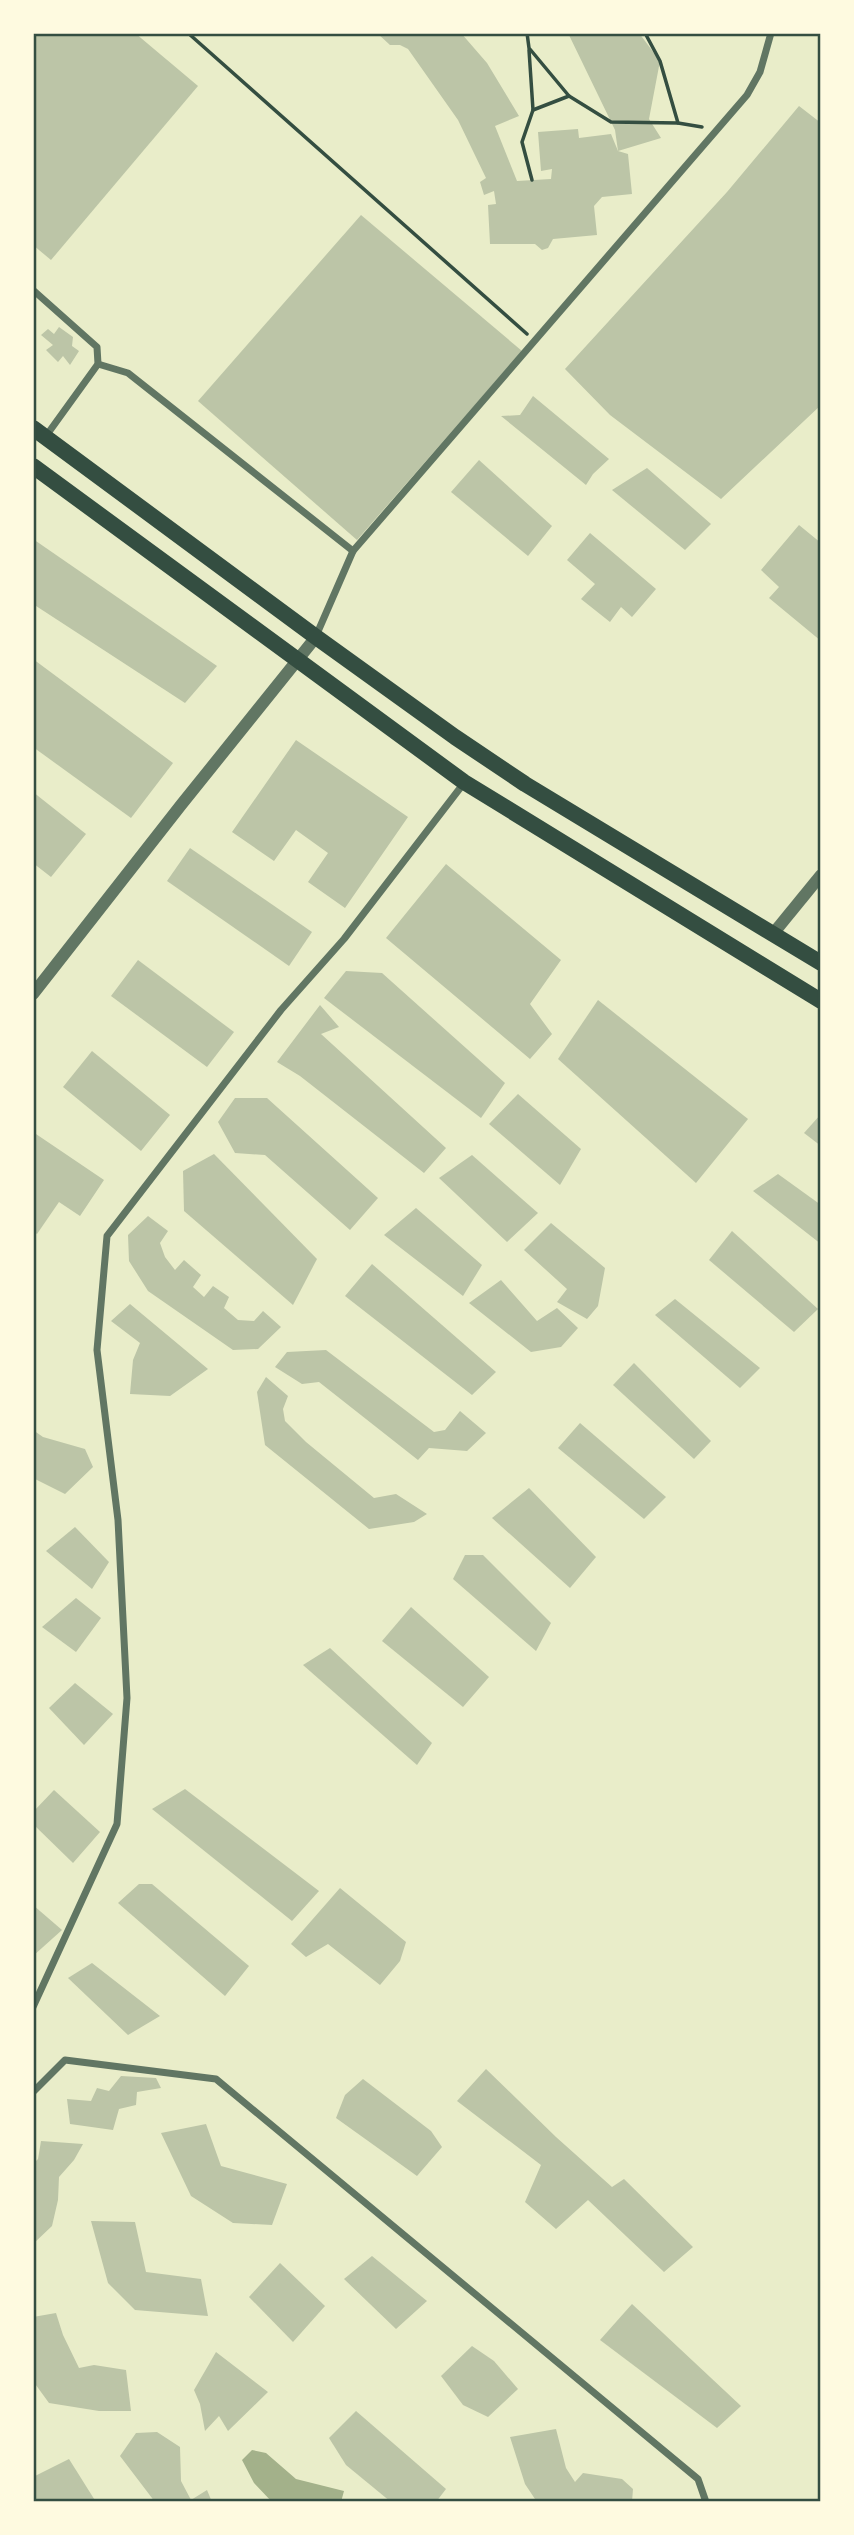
<svg xmlns="http://www.w3.org/2000/svg" width="854" height="2535" viewBox="0 0 854 2535" font-family="'Open Sans',sans-serif">
<rect width="100%" height="100%" fill="#e9edc9"/>
<path fill="#a3b18a" d="M252,2450L266,2453L296,2479L344,2491L341,2502H272L254,2483L242,2460Z"/>
<g fill="#bcc5a7">
<path d="M33,33H135L198,86L51,260L33,245Z"/>
<path d="M377,33H461L487,63L519,116L495,126L517,181L551,179L552,169L541,171L538,132L578,129L579,138L611,134L618,151L628,154L632,194L602,197L594,206L597,235L553,239L548,248L542,250L535,244H490L488,205L496,204L494,191L484,195L480,182L486,178L458,120L408,49L400,45H390Z"/>
<path d="M568,33H639L660,61L649,119L661,138L618,151L615,130Z"/>
<path d="M799,106L821,123V405L721,499L610,415L565,369L727,192Z"/>
<path d="M361,215L522,351L357,540L198,401Z"/>
<path d="M59,327L73,337L72,346L79,351L70,365L63,356L58,362L46,350L53,345L41,335L48,329L54,334Z"/>
<path d="M533,396L609,459L593,474L586,485L501,416L520,415Z"/>
<path d="M479,460L552,526L528,556L451,492Z"/>
<path d="M647,468L711,524L685,550L612,490Z"/>
<path d="M799,525L821,543V641L769,598L779,587L761,570Z"/>
<path d="M590,533L656,589L632,617L621,607L610,622L581,599L595,584L567,560Z"/>
<path d="M33,539L217,666L185,703L33,604Z"/>
<path d="M33,659L173,763L131,818L33,747Z"/>
<path d="M296,740L408,817L345,908L308,882L328,853L296,830L274,861L232,832Z"/>
<path d="M33,792L86,834L51,877L33,863Z"/>
<path d="M190,848L312,932L289,966L167,881Z"/>
<path d="M446,864L561,960L530,1004L552,1034L530,1059L386,938Z"/>
<path d="M138,960L234,1032L207,1067L111,996Z"/>
<path d="M346,971L382,973L505,1083L481,1118L324,998Z"/>
<path d="M598,1000L748,1119L696,1183L558,1059Z"/>
<path d="M320,1005L339,1027L321,1034L446,1148L424,1173L300,1076L277,1062Z"/>
<path d="M92,1051L170,1115L141,1151L63,1087Z"/>
<path d="M518,1094L581,1149L560,1185L489,1124Z"/>
<path d="M235,1098H267L378,1198L350,1230L265,1155L235,1153L218,1122Z"/>
<path d="M821,1114V1146L804,1133Z"/>
<path d="M33,1132L104,1180L80,1216L59,1202L37,1234L33,1231Z"/>
<path d="M214,1154L317,1259L293,1305L184,1211L183,1171Z"/>
<path d="M472,1155L538,1213L507,1242L439,1178Z"/>
<path d="M778,1174L821,1205V1244L753,1191Z"/>
<path d="M416,1208L482,1265L463,1296L384,1235Z"/>
<path d="M148,1216L168,1231L160,1243L165,1257L175,1270L184,1260L201,1275L193,1287L204,1297L213,1286L229,1297L224,1308L238,1320L254,1321L263,1311L281,1327L258,1349L233,1350L148,1291L129,1261L128,1235Z"/>
<path d="M551,1223L605,1268L598,1306L587,1319L557,1302L567,1289L524,1250Z"/>
<path d="M732,1231L818,1309L794,1332L709,1260Z"/>
<path d="M372,1264L496,1372L472,1395L345,1296Z"/>
<path d="M501,1280L537,1321L557,1308L578,1328L561,1347L531,1352L469,1303Z"/>
<path d="M675,1299L760,1368L740,1388L655,1315Z"/>
<path d="M130,1304L208,1369L170,1396L130,1394L133,1360L140,1343L111,1321Z"/>
<path d="M326,1350L434,1432L445,1430L460,1411L486,1433L467,1451L429,1448L418,1460L319,1382L302,1384L275,1367L287,1352Z"/>
<path d="M634,1363L711,1441L694,1459L613,1385Z"/>
<path d="M266,1377L288,1396L283,1409L285,1421L306,1442L374,1498L396,1494L427,1514L414,1522L369,1529L265,1445L257,1392Z"/>
<path d="M580,1423L666,1497L644,1519L558,1448Z"/>
<path d="M33,1430L43,1437L85,1449L93,1467L65,1494L33,1478Z"/>
<path d="M529,1488L596,1557L570,1588L492,1518Z"/>
<path d="M75,1527L109,1562L92,1589L46,1551Z"/>
<path d="M465,1555H483L551,1623L536,1651L453,1579Z"/>
<path d="M76,1598L101,1618L76,1652L42,1627Z"/>
<path d="M411,1607L489,1677L463,1707L382,1641Z"/>
<path d="M330,1648L432,1743L417,1765L303,1665Z"/>
<path d="M75,1683L113,1714L84,1745L49,1708Z"/>
<path d="M185,1789L319,1891L292,1921L152,1809Z"/>
<path d="M54,1790L100,1832L73,1863L33,1824V1812Z"/>
<path d="M139,1884H152L249,1966L225,1996L118,1903Z"/>
<path d="M340,1888L406,1942L400,1961L380,1985L328,1944L306,1957L291,1944Z"/>
<path d="M33,1905L62,1930L33,1956Z"/>
<path d="M92,1963L160,2016L128,2035L68,1978Z"/>
<path d="M486,2069L556,2137L612,2187L624,2179L693,2247L664,2272L588,2200L556,2229L525,2202L541,2165L457,2101Z"/>
<path d="M121,2076L156,2078L161,2088L137,2092L136,2105L119,2109L113,2130L70,2124L67,2099L91,2101L97,2088L109,2091Z"/>
<path d="M363,2079L431,2131L442,2147L417,2176L336,2118L345,2095Z"/>
<path d="M206,2124L221,2166L287,2184L272,2225L233,2223L191,2196L161,2133Z"/>
<path d="M41,2141L83,2144L74,2160L59,2177L58,2200L52,2226L33,2244V2164L38,2159Z"/>
<path d="M91,2221L135,2222L146,2272L201,2279L208,2316L135,2310L108,2283Z"/>
<path d="M372,2256L427,2301L396,2329L344,2279Z"/>
<path d="M280,2263L325,2306L293,2342L249,2297Z"/>
<path d="M632,2304L741,2406L717,2428L600,2340Z"/>
<path d="M56,2313L63,2335L79,2368L94,2365L126,2370L131,2411H99L49,2403L33,2381V2317Z"/>
<path d="M472,2346L494,2361L518,2389L488,2417L463,2405L441,2376Z"/>
<path d="M216,2352L268,2392L228,2431L219,2416L205,2431L200,2404L194,2390Z"/>
<path d="M356,2411L446,2489L436,2502H391L346,2465L329,2438Z"/>
<path d="M556,2429L566,2468L575,2482L583,2473L622,2479L633,2489L632,2502H537L525,2484L510,2437Z"/>
<path d="M157,2432L180,2447L181,2481L191,2500L207,2490L212,2502H155L120,2456L136,2433Z"/>
<path d="M69,2459L96,2502H37L33,2496V2477Z"/>
</g>
<g fill="none" stroke-linecap="round" stroke-linejoin="round">
<g stroke="#344e41" stroke-width="3.5">
<path d="M188,33L527,334"/>
<path d="M527,33L529,48L569,96L611,122L678,123"/>
<path d="M645,33L660,61L678,123L702,127"/>
<path d="M529,50L533,110L522,142L532,180"/>
<path d="M533,110L569,96"/>
</g>
<g stroke="#617663" stroke-width="7">
<path d="M33,290L97,347L98,364L46,436"/>
<path d="M98,364L128,373L353,551"/>
<path d="M316,636L353,551L747,95L760,72L771,33"/>
<path d="M33,2007L117,1824L127,1698L118,1520L97,1350L107,1236L281,1010L344,939L464,783"/>
<path d="M33,2092L65,2060L216,2079L698,2479L706,2502"/>
</g>
<g stroke="#617663" stroke-width="12">
<path d="M772,935L821,875"/>
<path d="M33,994L181,805L316,637"/>
</g>
<g stroke="#344e41" stroke-width="16">
<path d="M33,428L316,637L455,737L525,784L821,963"/>
<path d="M33,466L464,782L821,1001"/>
</g>
</g>
<rect width="854" height="2535" fill="none" stroke="#fefae0" stroke-width="70"/>
<rect x="35" y="35" width="784" height="2465" fill="none" stroke="#344e41" stroke-width="2.5"/>
</svg>
